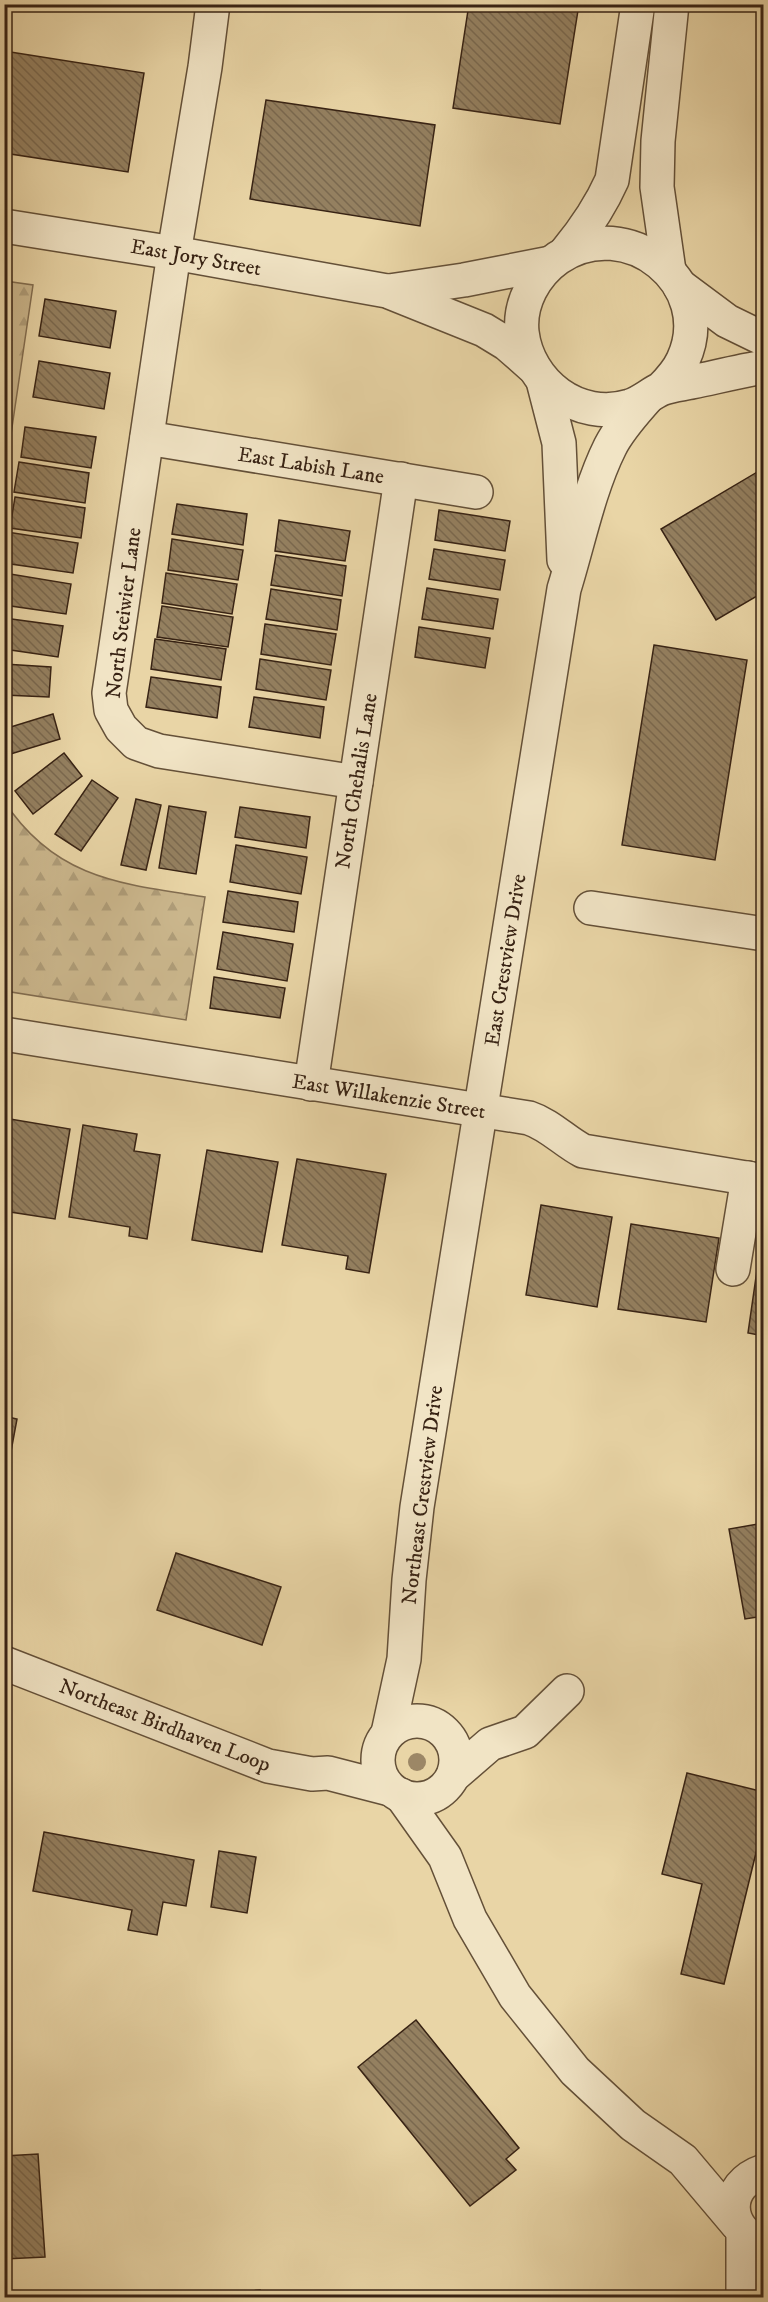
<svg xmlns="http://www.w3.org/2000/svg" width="768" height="2302" viewBox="0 0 768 2302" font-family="'IM FELL DW Pica',serif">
<defs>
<pattern id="forest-firs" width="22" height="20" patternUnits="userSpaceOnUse" patternTransform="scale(1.5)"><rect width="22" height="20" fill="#cbb78d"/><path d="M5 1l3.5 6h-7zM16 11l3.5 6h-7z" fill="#af9d79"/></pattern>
<pattern id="building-back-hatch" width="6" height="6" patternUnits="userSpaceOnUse" patternTransform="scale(1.5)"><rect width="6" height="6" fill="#948060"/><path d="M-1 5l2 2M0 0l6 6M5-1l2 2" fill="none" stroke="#7a684e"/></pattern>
</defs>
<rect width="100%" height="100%" fill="#e9d5a6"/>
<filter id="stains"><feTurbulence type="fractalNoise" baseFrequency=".00333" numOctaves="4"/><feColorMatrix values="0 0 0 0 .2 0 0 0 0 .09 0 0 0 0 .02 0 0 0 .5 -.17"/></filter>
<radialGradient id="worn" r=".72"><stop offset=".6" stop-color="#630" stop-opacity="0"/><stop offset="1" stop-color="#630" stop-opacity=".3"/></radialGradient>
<g fill="url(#forest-firs)" stroke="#826d50" stroke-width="1.5">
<path d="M5,281L33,285L5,475L4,281Z"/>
<path d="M4,801C55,879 121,884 205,897L186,1020L5,991Z"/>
</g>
<g fill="url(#building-back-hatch)" stroke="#382314" stroke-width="1.5">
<path d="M469,4H579L560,124L453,108Z"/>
<path d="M4,51L144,73L128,172L4,153Z"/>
<path d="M266,100L435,125L420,226L250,199Z"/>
<path d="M45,299L116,311L110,348L39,336Z"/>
<path d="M39,361L110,373L104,409L33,397Z"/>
<path d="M25,427L96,437L91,468L21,457Z"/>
<path d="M19,462L89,473L85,503L14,492Z"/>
<path d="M764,468V592L716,620L661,529Z"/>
<path d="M15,497L85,508L81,538L10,528Z"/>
<path d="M177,504L247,514L243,545L172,534Z"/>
<path d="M439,510L510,521L505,551L435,540Z"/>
<path d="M279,520L350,531L345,561L275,551Z"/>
<path d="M7,532L78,543L73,573L4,563Z"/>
<path d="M172,539L243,550L238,580L168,570Z"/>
<path d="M434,549L505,560L500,590L429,579Z"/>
<path d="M276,555L346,566L342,596L271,585Z"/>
<path d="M4,573L71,584L66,614L4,605Z"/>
<path d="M166,573L237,584L232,614L162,603Z"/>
<path d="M427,588L498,599L493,629L422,619Z"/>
<path d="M271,589L341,600L337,630L266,619Z"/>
<path d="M162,606L233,617L228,647L157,637Z"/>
<path d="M4,618L63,626L58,657L4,649Z"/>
<path d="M265,624L336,634L331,665L261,654Z"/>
<path d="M419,627L490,638L485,668L415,657Z"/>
<path d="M155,639L226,649L221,680L151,669Z"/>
<path d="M654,645L747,660L715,860L622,845Z"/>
<path d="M260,659L331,670L326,700L256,689Z"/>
<path d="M4,664L51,667L49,697L4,695Z"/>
<path d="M151,677L221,687L217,718L146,707Z"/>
<path d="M254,697L324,707L320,738L249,727Z"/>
<path d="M53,714L60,739L4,756V729Z"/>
<path d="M64,753L82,776L33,814L15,791Z"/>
<path d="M92,780L118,798L81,851L55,834Z"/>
<path d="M136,799L161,805L146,870L121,865Z"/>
<path d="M169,806L206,812L196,874L159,868Z"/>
<path d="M240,807L310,817L306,848L235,837Z"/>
<path d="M236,845L307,857L301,894L230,882Z"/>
<path d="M228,891L298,902L294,932L223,922Z"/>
<path d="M223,932L293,944L287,981L217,969Z"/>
<path d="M214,977L285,988L280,1018L210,1008Z"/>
<path d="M4,1118L70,1129L55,1219L4,1211Z"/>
<path d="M83,1125L137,1134L134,1151L160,1155L147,1239L129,1236L130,1227L69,1217Z"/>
<path d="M207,1150L278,1162L262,1252L192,1240Z"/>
<path d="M297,1159L386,1174L369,1273L346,1269L348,1256L282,1245Z"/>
<path d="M541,1205L612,1217L597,1307L526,1295Z"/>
<path d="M631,1224L719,1238L706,1322L618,1309Z"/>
<path d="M760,1249H764V1336L748,1333Z"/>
<path d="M4,1416L17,1419L4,1489Z"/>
<path d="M764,1523V1616L745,1619L729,1529Z"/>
<path d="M176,1553L281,1587L262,1645L157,1610Z"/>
<path d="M687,1773L764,1792V1820L724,1984L681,1974L702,1884L662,1874Z"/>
<path d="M44,1832L194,1860L186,1906L163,1902L157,1935L128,1930L132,1910L33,1891Z"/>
<path d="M219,1851L256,1857L247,1913L211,1907Z"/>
<path d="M416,2020L519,2148L506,2159L516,2170L470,2206L358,2067Z"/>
<path d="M38,2154L45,2257L4,2259V2156Z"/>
<path d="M260,2290L261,2298L191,2297Z"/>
</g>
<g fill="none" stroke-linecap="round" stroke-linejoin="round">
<defs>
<g id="minor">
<path d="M213,4L205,67L174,253L112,673L109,693L111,710L121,728L136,743L159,751L356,782"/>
<path d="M4,226L174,253L387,291L484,330L507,344L532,366"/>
<path d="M566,252C585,229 600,207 612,180L638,4"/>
<path d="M669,271L657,187L658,141L672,4"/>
<path d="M680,286L727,321L764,339"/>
<path d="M389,291L464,280L551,263"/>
<path d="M543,381L559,443L564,560"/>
<path d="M661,389C670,380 678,371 683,360C718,284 627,211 558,258C535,274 519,303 522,332C528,383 578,422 630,406C642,402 650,394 661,389C671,385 683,384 692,382C716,377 740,371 764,367"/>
<path d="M147,438L476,492"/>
<path d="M591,908L764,934"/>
<path d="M4,1034L529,1118C550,1125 564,1141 583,1151L764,1181"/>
<path d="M311,1084L401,479"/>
<path d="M733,1269L748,1178"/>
<path d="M4,1663L268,1766L312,1774L328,1773L390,1789"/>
<circle cx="417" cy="1760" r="39"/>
<path d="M388,1733L404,1659L409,1580L417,1507L564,589C578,544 589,489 610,447C619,429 633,414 646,399"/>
<path d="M453,1776L490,1744L525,1732L567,1691"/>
<path d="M401,1795L445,1857L470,1919L515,1996L575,2071L633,2125L683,2160L737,2224"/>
<path d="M764,2171C722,2185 724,2230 764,2245"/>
<path d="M743,2298V2234"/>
</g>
</defs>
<use href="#minor" stroke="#645038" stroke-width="36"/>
<use href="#minor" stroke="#f1e4c5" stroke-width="33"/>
</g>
<circle fill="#9c8766" cx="417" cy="1762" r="9"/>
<g text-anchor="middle" stroke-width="4.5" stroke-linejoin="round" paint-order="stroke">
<g font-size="21" fill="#382314" stroke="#f1e4c5">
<text transform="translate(196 257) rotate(10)" y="7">East Jory Street</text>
<text transform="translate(311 465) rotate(9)" y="7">East Labish Lane</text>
<text transform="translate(123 613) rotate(-83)" y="7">North Steiwier Lane</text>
<text transform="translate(356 781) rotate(-81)" y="7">North Chehalis Lane</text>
<text transform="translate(505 960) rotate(-81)" y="7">East Crestview Drive</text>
<text transform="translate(389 1096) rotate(9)" y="7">East Willakenzie Street</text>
<text transform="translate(422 1495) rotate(-83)" y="7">Northeast Crestview Drive</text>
<text transform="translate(165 1725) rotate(21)" y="7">Northeast Birdhaven Loop</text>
</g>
</g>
<rect width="768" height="2302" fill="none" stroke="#e9d5a6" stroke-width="24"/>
<rect x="6" y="6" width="756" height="2290" fill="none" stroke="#382314" stroke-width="3"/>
<rect x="12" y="12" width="744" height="2278" fill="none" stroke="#382314" stroke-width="1.5"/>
<rect width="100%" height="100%" filter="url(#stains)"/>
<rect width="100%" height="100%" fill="url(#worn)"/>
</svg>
